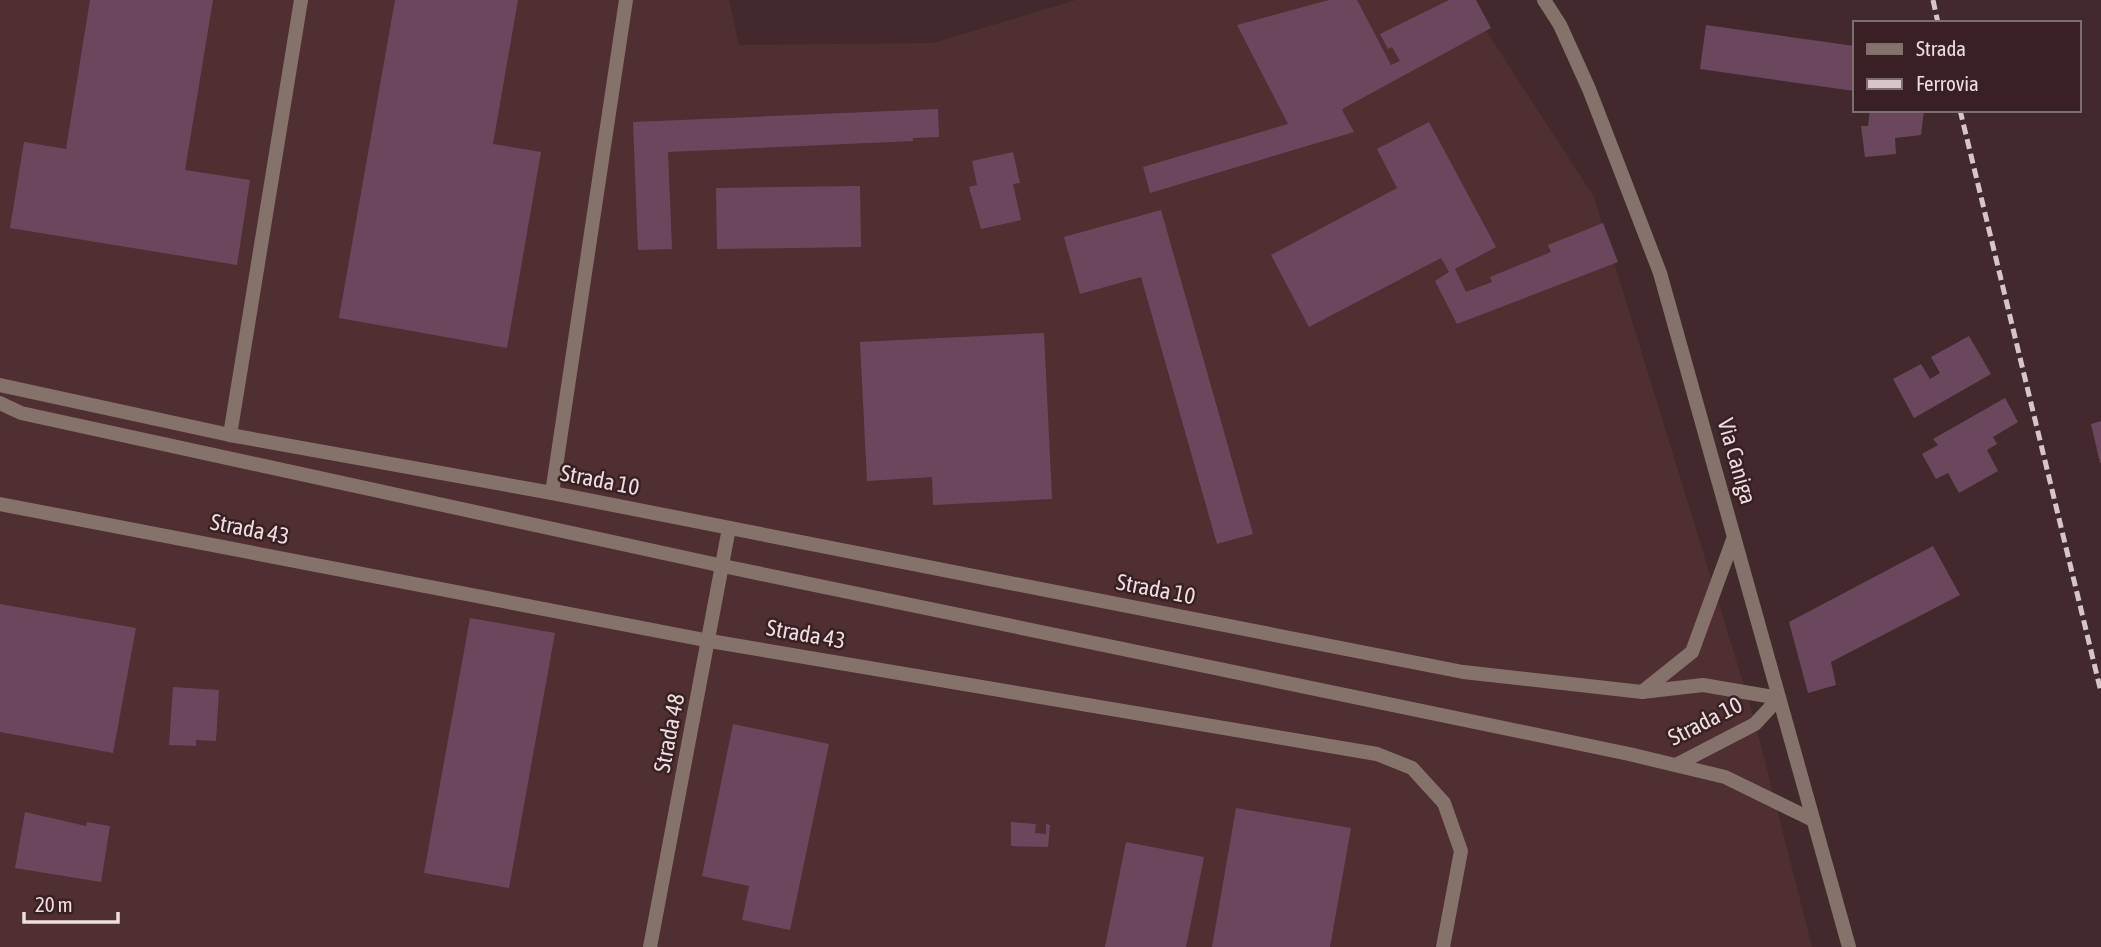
<svg xmlns="http://www.w3.org/2000/svg" width="2101" height="947" viewBox="0 0 2101 947" font-family="'Asap Condensed',sans-serif">
<rect width="100%" height="100%" fill="#422a2c"/>
<path fill="#4f2f32" d="M0,0H729L739,45L933,43L1076,0H1466L1594,197L1753,715L1812,947H0Z"/>
<g fill="#6b475d">
<path d="M90,0H213L185,170L250,180L237,265L10,228L24,142L66,149Z"/>
<path d="M395,0H518L493,144L541,152L507,348L339,318Z"/>
<path d="M1329,0H1357L1391,65L1400,61L1392,47L1388,49L1380,34L1449,0H1476L1491,28L1344,108L1342,110L1354,132L1150,193L1143,167L1288,124L1237,25Z"/>
<path d="M1706,25L1854,46V91L1700,69Z"/>
<path d="M938,109L939,137L913,138V141L668,152L672,249L638,250L633,122Z"/>
<path d="M1870,110H1924L1921,135L1895,138L1896,154L1865,157L1861,126H1868Z"/>
<path d="M1429,122L1496,247L1455,269L1466,292L1492,282L1490,277L1551,252L1548,245L1603,223L1618,262L1457,324L1435,281L1449,272L1441,258L1309,327L1271,255L1397,188L1377,149Z"/>
<path d="M1013,152L1020,183L1013,184L1021,220L981,229L969,187L977,185L972,161Z"/>
<path d="M860,186L861,247L717,249L716,188Z"/>
<path d="M1161,210L1253,534L1217,544L1141,277L1080,294L1064,237Z"/>
<path d="M1044,333L1052,499L933,505L932,477L867,481L860,342Z"/>
<path d="M1969,336L1991,374L1914,418L1893,379L1921,364L1930,379L1940,373L1931,357Z"/>
<path d="M2005,398L2018,422L1993,437L1997,444L1987,450L1998,471L1959,493L1948,473L1936,479L1922,454L1938,445L1933,439Z"/>
<path d="M2101,421V463H2100L2091,424Z"/>
<path d="M1933,546L1960,595L1831,662L1836,685L1808,693L1789,622Z"/>
<path d="M0,604L136,628L113,753L0,732Z"/>
<path d="M470,618L555,633L509,888L424,873Z"/>
<path d="M173,687L219,690L216,741L196,740V746L169,745Z"/>
<path d="M733,724L829,744L790,930L742,920L749,886L702,876Z"/>
<path d="M1236,808L1351,828L1330,947H1212Z"/>
<path d="M25,812L86,826L87,822L110,826L101,882L15,868Z"/>
<path d="M1011,822L1036,824L1035,833L1046,834V824L1050,825L1048,847L1011,846Z"/>
<path d="M1126,842L1204,857L1186,947H1105Z"/>
</g>
<g fill="none" stroke-linecap="round" stroke-linejoin="round">
<g stroke="#85736b" stroke-width="14">
<path d="M230,435L301,0"/>
<path d="M552,493L626,0"/>
<path d="M0,504L710,641L1377,754L1412,768L1444,803L1461,851L1443,947"/>
<path d="M650,947L729,528"/>
</g>
<g stroke="#85736b" stroke-width="14">
<path d="M1544,0L1560,25L1589,89L1660,273L1849,947"/>
<path d="M0,385L230,435L552,493L1463,672L1642,692L1703,685L1779,698"/>
<path d="M0,403L21,413L723,566L1629,754L1725,777L1813,820"/>
<path d="M1642,692L1692,652L1734,537"/>
<path d="M1676,765L1755,724L1779,698"/>
</g>
<g stroke="#d7c6c6" stroke-width="5" stroke-dasharray="10 5" stroke-linecap="butt">
<path d="M1933,0L1938,23"/>
<path d="M1960,110L2101,692"/>
</g>
</g>
<g text-anchor="middle" stroke-width="5" stroke-linejoin="round" paint-order="stroke">
<g font-size="23" fill="#eedede" stroke="#382023">
<text transform="translate(1737 461) rotate(74)" y="8">Via Caniga</text>
<text transform="translate(600 480) rotate(11)" y="8">Strada 10</text>
<text transform="translate(250 529) rotate(11)" y="8">Strada 43</text>
<text transform="translate(1156 589) rotate(11)" y="8">Strada 10</text>
<text transform="translate(806 634) rotate(10)" y="8">Strada 43</text>
<text transform="translate(1705 721) rotate(-27)" y="8">Strada 10</text>
<text transform="translate(669 733) rotate(-79)" y="8">Strada 48</text>
</g>
</g>
<rect x="1853" y="21" width="228" height="91" fill="#382023" stroke="#816c6e" stroke-width="2"/>
<rect x="1867" y="44" width="35" height="10" fill="#85736b" stroke="#816c6e" stroke-width="2"/>
<text x="1916" y="56" font-size="21" fill="#eedede">Strada</text>
<rect x="1867" y="79" width="35" height="10" fill="#d7c6c6" stroke="#816c6e" stroke-width="2"/>
<text x="1916" y="91" font-size="21" fill="#eedede">Ferrovia</text>
<path d="M24 912v10h94v-10" fill="none" stroke="#eedede" stroke-width="3.5"/>
<text x="35" y="912" font-size="21" fill="#eedede" stroke="#382023" stroke-width="5" paint-order="stroke">20 m</text>
</svg>
